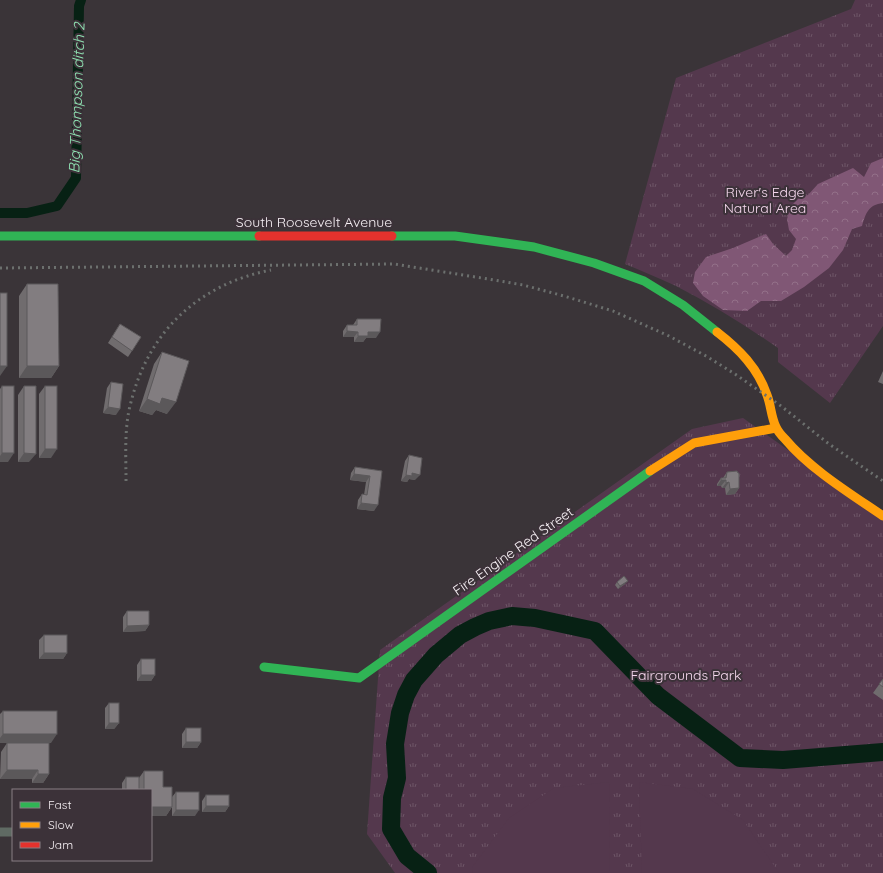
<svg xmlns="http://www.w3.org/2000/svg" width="883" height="873" viewBox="0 0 883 873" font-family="Quicksand,sans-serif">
<defs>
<pattern id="grass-tufts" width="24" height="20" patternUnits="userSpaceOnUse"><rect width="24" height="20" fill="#54384d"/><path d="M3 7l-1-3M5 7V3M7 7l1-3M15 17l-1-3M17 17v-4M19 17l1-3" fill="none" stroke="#6d5567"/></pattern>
<pattern id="forest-crowns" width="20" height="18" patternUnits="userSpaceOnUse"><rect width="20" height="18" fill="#805775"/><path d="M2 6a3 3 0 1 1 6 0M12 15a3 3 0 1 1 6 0" fill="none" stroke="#937089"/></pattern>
</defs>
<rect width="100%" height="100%" fill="#3a3438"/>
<g fill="url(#grass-tufts)">
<path d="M855,0H883V326L830,403L778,362V348C745,325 711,304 676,286C659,278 642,271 625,264L676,78L851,9Z"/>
<path d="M743,418L883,517V873H395L367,834L380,650L692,429Z"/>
</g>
<path fill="url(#forest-crowns)" d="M883,158V203C868,205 866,213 862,226L852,229L843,250L829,268L804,287L781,301H761L747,311L723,310L703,296L693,283L695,272L706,257L733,248L766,234L773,244L786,256L792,250L796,239L789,230L787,219L791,206L799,198L808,195L818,184L853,168L864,177L871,163Z"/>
<g fill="#54384d">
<path d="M610,782L609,873H472L473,866L509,818L554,788Z"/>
<path d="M639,782L693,789L743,820L779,873H642Z"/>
</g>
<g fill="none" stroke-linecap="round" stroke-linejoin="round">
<path stroke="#072114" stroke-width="10" d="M0,213H27L57,206L76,178L79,6L81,0"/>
<path stroke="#072114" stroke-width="18" d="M428,873L407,856L391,829L392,798L397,778L395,744L400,713L406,695L414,680L436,655L460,635L475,627L489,621L512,616L535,618L595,631L658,696L740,758L783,760L883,752"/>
<path stroke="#5f6a63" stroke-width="9" d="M0,832H13"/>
<g stroke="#30b455" stroke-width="9">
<path d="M0,236H259"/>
<path d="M392,236H455L534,247L594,263L644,281L683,305L717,332"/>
<path d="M264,667L359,678L650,471"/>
</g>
<g stroke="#ff9f0a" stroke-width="9">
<path d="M717,332C739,349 758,368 767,395C771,405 771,417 776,427C778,432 782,436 785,439C810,469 851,494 883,516"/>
<path d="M650,471L694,443L776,428"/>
</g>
<path stroke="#e5322d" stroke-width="9" d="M259,236H392"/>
<g stroke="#6c706e" stroke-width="3" stroke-dasharray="2 4" stroke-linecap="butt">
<path d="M0,268L394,264L488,279L523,285L564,296L613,311L669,336L706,356L735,374L781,406L829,444L883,481"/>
<path d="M126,481C126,455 124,427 131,402C149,330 200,284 271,270"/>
</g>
</g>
<g fill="#706c6e">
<path d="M27,284L59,366L51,378H19V296Z"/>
<path d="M357,319L376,338H366L363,342H354V337H343V331L347,325H353Z"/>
<path d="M120,324L141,337L128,357L108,343Z"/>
<path d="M162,352L167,414L156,410L152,415L139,411L154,364Z"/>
<path d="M883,371V384L878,382Z"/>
<path d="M111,382L116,415L103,413L107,388Z"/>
<path d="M2,386L8,462H0V389Z"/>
<path d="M24,386L29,462H18V395Z"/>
<path d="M45,386L51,458H39V394Z"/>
<path d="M409,455L415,480L409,479L407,482L401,481L405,461Z"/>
<path d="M355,467L382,471L374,511L357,509L358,500L362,494L364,495L366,482L350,480L351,473Z"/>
<path d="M727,472L739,488L735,494L726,495L725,488H722L721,486H717V484L721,478H723Z"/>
<path d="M617,582L625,584L618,589L615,585Z"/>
<path d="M127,611L149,625L145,631L123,632V617Z"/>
<path d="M44,635L67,653L63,659H39V640Z"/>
<path d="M141,659L155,675L151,681H137V665Z"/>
<path d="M883,679V700L873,693Z"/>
<path d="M109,703L119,723L114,729H105V708Z"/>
<path d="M3,711L51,743H49V774L43,783H32V779H0L1,752L7,743H42H0V714Z"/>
<path d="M186,728L201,742L197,748H182V734Z"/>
<path d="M144,771L163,787L172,797L176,792L195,816H172V807L166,816H151V790H122V783L126,777L139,778Z"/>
<path d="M206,795L229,806L225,812H202V801Z"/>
</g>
<g fill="#5b585a">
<path d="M347,331L358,332L354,337H343Z"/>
<path d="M368,332H380L376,338H366L363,342H354L358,336Z"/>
<path d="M0,366H7L0,376Z"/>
<path d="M27,366H59L51,378H19Z"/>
<path d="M162,398L176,402L167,414L156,410L152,415L139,411L147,399Z"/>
<path d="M108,407L120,409L116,415L103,413Z"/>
<path d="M45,449H57L51,458H39Z"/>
<path d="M2,453H14L8,462H0V456Z"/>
<path d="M24,453L36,454L29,462H18Z"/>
<path d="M412,473L420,475L415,480L409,479L407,482L401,481L406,475Z"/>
<path d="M354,474L370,476L366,482L350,480Z"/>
<path d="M721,480H726L721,486H717Z"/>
<path d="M729,482L725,488H722L726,483Z"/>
<path d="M739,488L735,494L726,495L730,489Z"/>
<path d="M361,503L378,505L374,511L357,509Z"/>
<path d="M628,581L625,584L618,589L620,586Z"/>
<path d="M149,625L145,631L123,632L127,626Z"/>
<path d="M44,653H67L63,659H39Z"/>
<path d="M141,675H155L151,681H137Z"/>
<path d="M109,723H119L114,729H105Z"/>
<path d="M3,734H57L51,743H0V738Z"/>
<path d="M186,742H201L197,748H182Z"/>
<path d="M7,770H38L32,779H0Z"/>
<path d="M38,774H49L43,783H32Z"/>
<path d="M206,806H229L225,812H202Z"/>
<path d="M151,807H172L166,816H151Z"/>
<path d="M176,810H199L195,816H172Z"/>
</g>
<g fill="#827d80" stroke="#5b585a">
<path d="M27,284H58L59,366H27Z"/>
<rect x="0" y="293" width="7" height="73"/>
<path d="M357,319H381L380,332H368V336H358V332L347,331V325H357Z"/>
<path d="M120,324L141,337L132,351L112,337Z"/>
<path d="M162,352L189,361L176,402L162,398L160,404L147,399Z"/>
<path d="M111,382L123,384L120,409L108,407Z"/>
<rect x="2" y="386" width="12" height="67"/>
<path d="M24,386H36V454L24,453Z"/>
<rect x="45" y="386" width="12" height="63"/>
<path d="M409,455L422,458L420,475L412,473V476L406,475Z"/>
<path d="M355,467L382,471L378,505L361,503L362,494L367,495L370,476L354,474Z"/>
<path d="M737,471L738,473H739V488L730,489L729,482L726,483V480H721V478H726L727,472Z"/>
<path d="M624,576L628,581L620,586L617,582Z"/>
<path d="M127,611H149V625L127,626Z"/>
<rect x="44" y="635" width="23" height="18"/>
<rect x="141" y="659" width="14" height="16"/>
<path d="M883,679V687L879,684Z"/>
<rect x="109" y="703" width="10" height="20"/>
<rect x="3" y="711" width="54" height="23"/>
<rect x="186" y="728" width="15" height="14"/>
<path d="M7,743H49V774H38V770H7Z"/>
<path d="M144,771H163V787H172V807H151V790H144Z"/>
<rect x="126" y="777" width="13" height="13"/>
<rect x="176" y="792" width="23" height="18"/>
<rect x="206" y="795" width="23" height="11"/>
</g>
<g text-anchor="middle" stroke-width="4" stroke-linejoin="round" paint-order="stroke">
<g font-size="14" fill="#f6d8ee" stroke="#3c3239">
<text x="765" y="197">River's Edge<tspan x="765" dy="16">Natural Area</tspan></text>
<text x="686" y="680">Fairgrounds Park</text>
</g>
<g font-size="14" fill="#f7f1f5" stroke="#3c3239">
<text x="314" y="227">South Roosevelt Avenue</text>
<text transform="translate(513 551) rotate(-35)" y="5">Fire Engine Red Street</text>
</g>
<g font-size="15" font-style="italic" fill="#90e5b4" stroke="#3c3239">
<text transform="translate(77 98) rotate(-88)" y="5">Big Thompson ditch 2</text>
</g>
</g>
<rect x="12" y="789" width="140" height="72" fill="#3c3239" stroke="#877e84"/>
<rect x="20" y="802" width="20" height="6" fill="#30b455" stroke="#877e84"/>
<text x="48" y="809" font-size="12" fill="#f7f1f5">Fast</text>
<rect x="20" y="822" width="20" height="6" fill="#ff9f0a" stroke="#877e84"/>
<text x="48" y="829" font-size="12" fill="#f7f1f5">Slow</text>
<rect x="20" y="842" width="20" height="6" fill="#e5322d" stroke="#877e84"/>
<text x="48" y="849" font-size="12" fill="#f7f1f5">Jam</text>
</svg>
